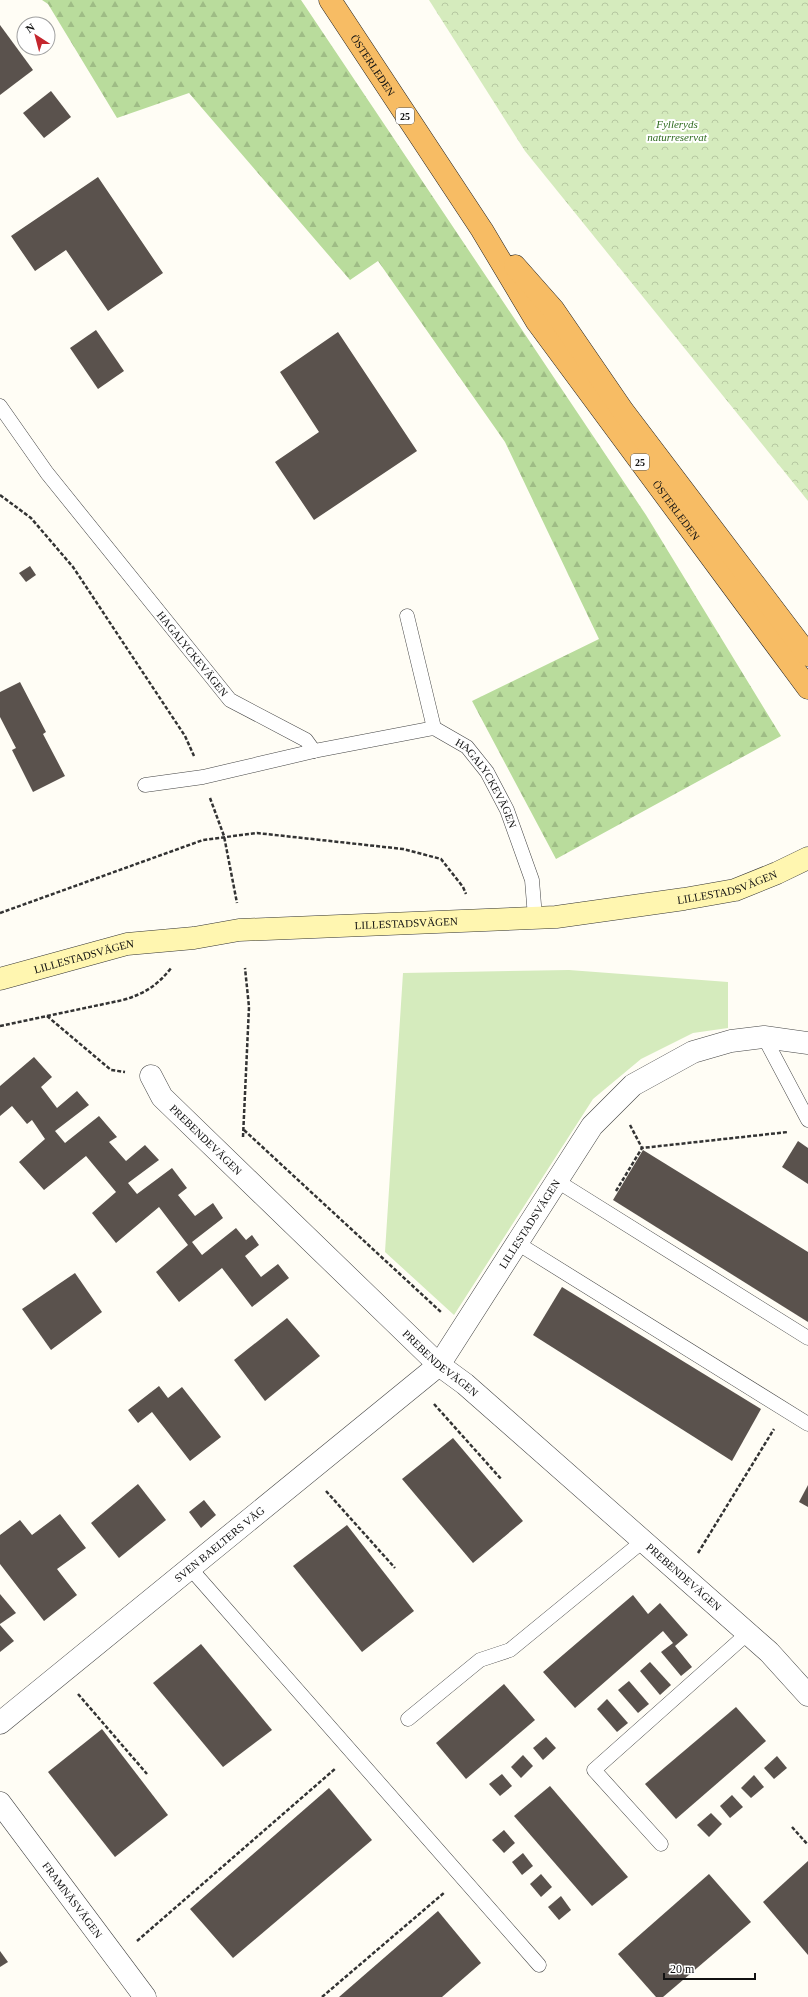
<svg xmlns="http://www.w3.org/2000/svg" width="808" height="1997" viewBox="0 0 808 1997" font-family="Georgia,serif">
<defs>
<pattern id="forest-firs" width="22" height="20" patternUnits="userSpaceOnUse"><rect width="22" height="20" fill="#b9dc9c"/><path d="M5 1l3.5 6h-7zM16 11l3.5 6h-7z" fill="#9ebc85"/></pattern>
<pattern id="park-crowns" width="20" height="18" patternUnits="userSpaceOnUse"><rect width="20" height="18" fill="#d5ebbd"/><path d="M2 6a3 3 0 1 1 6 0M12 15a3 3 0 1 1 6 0" fill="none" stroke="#b6c8a1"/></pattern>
</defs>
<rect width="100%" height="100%" fill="#fffdf5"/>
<path fill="#d5ebbd" d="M569,970L728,982V1028L693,1033L641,1059L593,1099L454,1315L385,1252L403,973Z"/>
<path fill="url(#forest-firs)" d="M42,0H301L646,515L781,736L556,859L472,701L599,639L505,442L378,261L350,280L189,93L117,118L48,4Z"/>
<path fill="url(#park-crowns)" d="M429,0H808V501L525,151Z"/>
<g fill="#5a524d">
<path d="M0,25L33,70L0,95Z"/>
<path d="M51,91L71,117L44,138L23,113Z"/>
<path d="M98,177L163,273L108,311L66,250L35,271L11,236Z"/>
<path d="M96,330L124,371L98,389L70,348Z"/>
<path d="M338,332L417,451L314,520L275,462L319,432L280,372Z"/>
<path d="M30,566L36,575L26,582L19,573Z"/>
<path d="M20,682L46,732L43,734L65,776L33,792L12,750L16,748L0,717V692Z"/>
<path d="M34,1057L52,1077L41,1087L57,1108L77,1091L89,1105L55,1131L65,1143L99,1116L117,1137L109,1142L126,1161L145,1145L159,1160L128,1183L137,1194L172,1168L187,1188L178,1195L195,1216L213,1203L223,1218L192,1242L202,1255L236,1228L246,1240L252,1235L259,1245L245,1256L261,1277L278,1264L289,1278L252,1307L222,1268L179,1302L156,1272L188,1245L159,1207L116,1243L92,1213L116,1192L86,1156L44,1190L19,1162L45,1139L32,1120L27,1124L12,1106L0,1116V1086Z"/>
<path d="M798,1141L808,1148V1184L782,1167Z"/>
<path d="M643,1150L808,1252V1322L613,1200Z"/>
<path d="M75,1273L102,1312L51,1350L22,1309Z"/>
<path d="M562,1287L761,1409L732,1461L533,1335Z"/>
<path d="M287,1318L320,1356L265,1401L234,1360Z"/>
<path d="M159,1386L168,1398L182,1387L221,1437L190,1461L152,1412L138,1423L128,1410Z"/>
<path d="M453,1438L523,1521L473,1563L402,1479Z"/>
<path d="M138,1484L166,1520L119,1558L91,1523Z"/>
<path d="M808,1485V1507L799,1502Z"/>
<path d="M204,1500L216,1515L201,1528L189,1512Z"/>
<path d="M60,1514L86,1548L57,1569L77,1595L44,1621L0,1564V1535L20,1520L32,1535Z"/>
<path d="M347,1525L414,1611L362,1652L293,1566Z"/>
<path d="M0,1594L16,1613L0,1624Z"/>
<path d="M633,1595L648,1614L660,1603L688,1635L675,1646L692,1667L681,1676L661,1652L673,1643L663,1631L575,1708L543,1672Z"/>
<path d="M0,1625L14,1641L0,1652Z"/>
<path d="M201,1644L272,1730L223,1767L153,1683Z"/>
<path d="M650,1662L671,1685L660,1695L640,1671Z"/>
<path d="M629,1681L649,1704L638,1713L618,1690Z"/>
<path d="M504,1684L535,1720L466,1779L436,1743Z"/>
<path d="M607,1699L628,1723L617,1732L597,1709Z"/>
<path d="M736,1707L766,1741L676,1819L645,1784Z"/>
<path d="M102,1729L168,1815L115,1857L48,1772Z"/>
<path d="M546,1737L556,1748L543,1760L533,1748Z"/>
<path d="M523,1755L533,1766L521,1778L511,1767Z"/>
<path d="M777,1756L787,1768L774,1779L764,1768Z"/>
<path d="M502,1774L512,1786L500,1796L489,1784Z"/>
<path d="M754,1775L764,1787L751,1798L741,1788Z"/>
<path d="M550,1786L628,1877L592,1906L514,1816Z"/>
<path d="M329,1788L372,1840L233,1958L190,1909Z"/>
<path d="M732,1795L743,1807L730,1818L720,1806Z"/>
<path d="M711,1813L722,1824L709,1837L697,1825Z"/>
<path d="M504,1830L515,1843L504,1853L492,1840Z"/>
<path d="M523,1853L533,1866L522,1875L512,1862Z"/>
<path d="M808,1861V1955L763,1902Z"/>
<path d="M541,1874L552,1887L541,1897L530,1884Z"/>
<path d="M709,1874L751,1922L663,1997H656L618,1954Z"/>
<path d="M561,1896L571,1910L559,1920L548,1907Z"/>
<path d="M438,1911L481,1963L442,1997H339Z"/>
<path d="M0,1951L8,1962L0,1967Z"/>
</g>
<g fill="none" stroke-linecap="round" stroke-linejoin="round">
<defs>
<g id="service">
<path id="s1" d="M0,406L47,473L230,700L306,740L314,751L434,728L467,747L487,772L507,810L532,880L535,917"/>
<path d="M407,616L434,728"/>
<path d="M145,785L203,777L314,751"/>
<path d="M764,1037L808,1120"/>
<path d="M557,1181L808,1338"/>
<path d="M517,1243L808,1424"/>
<path d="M190,1568L539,1965"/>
<path d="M408,1719L480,1660L510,1650L643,1541"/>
<path d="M661,1844L594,1770L748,1633"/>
</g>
<g id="minor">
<path id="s2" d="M151,1076L162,1097L439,1365L465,1384L769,1652L808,1695"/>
<path id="s3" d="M0,1723L439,1365L592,1126L633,1085L693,1052L731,1041L764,1037L808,1043"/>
<path id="s4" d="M0,1803L145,1997"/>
</g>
<g id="secondary">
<path id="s5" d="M0,979L127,944L194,938L239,930L556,917L684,899L735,890L777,873L808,858"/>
</g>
<g id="trunk">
<path id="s6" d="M330,0L482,230L537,322L808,688"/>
<path d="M515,266L553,309L623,411L808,655"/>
</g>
</defs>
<use href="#service" stroke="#444" stroke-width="15"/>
<use href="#minor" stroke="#444" stroke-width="23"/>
<use href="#secondary" stroke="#333" stroke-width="23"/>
<use href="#trunk" stroke="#222" stroke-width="23"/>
<g stroke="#333" stroke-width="2.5" stroke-dasharray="4 2" stroke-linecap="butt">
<path d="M0,495L31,518L73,567L185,736L194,756"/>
<path d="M210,798L224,836L237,903"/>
<path d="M0,913L203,840L257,833L403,849L441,859L463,887L466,894"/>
<path d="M47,1016L111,1070L125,1072"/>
<path d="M0,1026L123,1000C144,994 158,985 171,968"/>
<path d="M630,1125L642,1148"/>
<path d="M244,1130L442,1313"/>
<path d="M243,1137L249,1007L245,968"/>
<path d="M616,1191L642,1148L788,1132"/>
<path d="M434,1404L502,1480"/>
<path d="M326,1491L395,1568"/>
<path d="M698,1553L774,1429"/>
<path d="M78,1694L147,1774"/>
<path d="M792,1827L808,1845"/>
<path d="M137,1941L336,1768"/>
<path d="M322,1997L445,1892"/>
</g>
<use href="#service" stroke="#fff" stroke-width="14"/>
<use href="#minor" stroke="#fff" stroke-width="22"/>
<use href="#secondary" stroke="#fff6b0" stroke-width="22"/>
<use href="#trunk" stroke="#f7bc64" stroke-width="22"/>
</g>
<g text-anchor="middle" stroke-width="4" stroke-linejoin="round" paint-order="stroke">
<g fill="#fff" stroke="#585858" stroke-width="1">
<rect x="396" y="108" width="18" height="16" rx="3"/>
<rect x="631" y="454" width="18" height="16" rx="3"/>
</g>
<g font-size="10" font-weight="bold" fill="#111">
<text x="405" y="120">25</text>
<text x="640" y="466">25</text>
</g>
<g font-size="11" fill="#111" stroke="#fff">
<text dy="4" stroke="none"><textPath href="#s6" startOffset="78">ÖSTERLEDEN</textPath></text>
<text dy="4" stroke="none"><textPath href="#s6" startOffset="617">ÖSTERLEDEN</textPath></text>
<text dy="4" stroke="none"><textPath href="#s1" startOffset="314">HAGALYCKEVÄGEN</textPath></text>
<text dy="4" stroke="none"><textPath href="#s1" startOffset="674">HAGALYCKEVÄGEN</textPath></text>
<text dy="4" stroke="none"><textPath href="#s5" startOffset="736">LILLESTADSVÄGEN</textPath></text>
<text dy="4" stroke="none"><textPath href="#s5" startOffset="412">LILLESTADSVÄGEN</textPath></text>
<text dy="4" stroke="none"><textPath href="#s5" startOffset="87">LILLESTADSVÄGEN</textPath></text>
<text dy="4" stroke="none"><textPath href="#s2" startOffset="85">PREBENDEVÄGEN</textPath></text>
<text dy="4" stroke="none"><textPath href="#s3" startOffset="734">LILLESTADSVÄGEN</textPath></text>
<text dy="4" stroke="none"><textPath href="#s2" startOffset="409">PREBENDEVÄGEN</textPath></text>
<text dy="4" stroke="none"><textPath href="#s3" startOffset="283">SVEN BAELTERS VÄG</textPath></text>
<text dy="4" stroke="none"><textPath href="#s2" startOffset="733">PREBENDEVÄGEN</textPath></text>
<text dy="4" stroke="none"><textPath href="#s4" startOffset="121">FRAMNÄSVÄGEN</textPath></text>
</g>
<g font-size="11" font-style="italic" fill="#2f6b1f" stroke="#fff">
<text x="677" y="128">Fylleryds<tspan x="677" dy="13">naturreservat</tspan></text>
</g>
</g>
<g transform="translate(36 36) rotate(324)"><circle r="19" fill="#ffffff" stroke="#a0a0a0"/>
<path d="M0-3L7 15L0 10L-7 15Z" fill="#c4262e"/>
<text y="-6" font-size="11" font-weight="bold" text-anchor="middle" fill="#111111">N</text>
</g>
<path d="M664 1973v6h91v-6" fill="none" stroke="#111111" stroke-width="2"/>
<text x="670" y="1973" font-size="12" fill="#111111" stroke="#ffffff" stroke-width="3" paint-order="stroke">20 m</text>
</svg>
